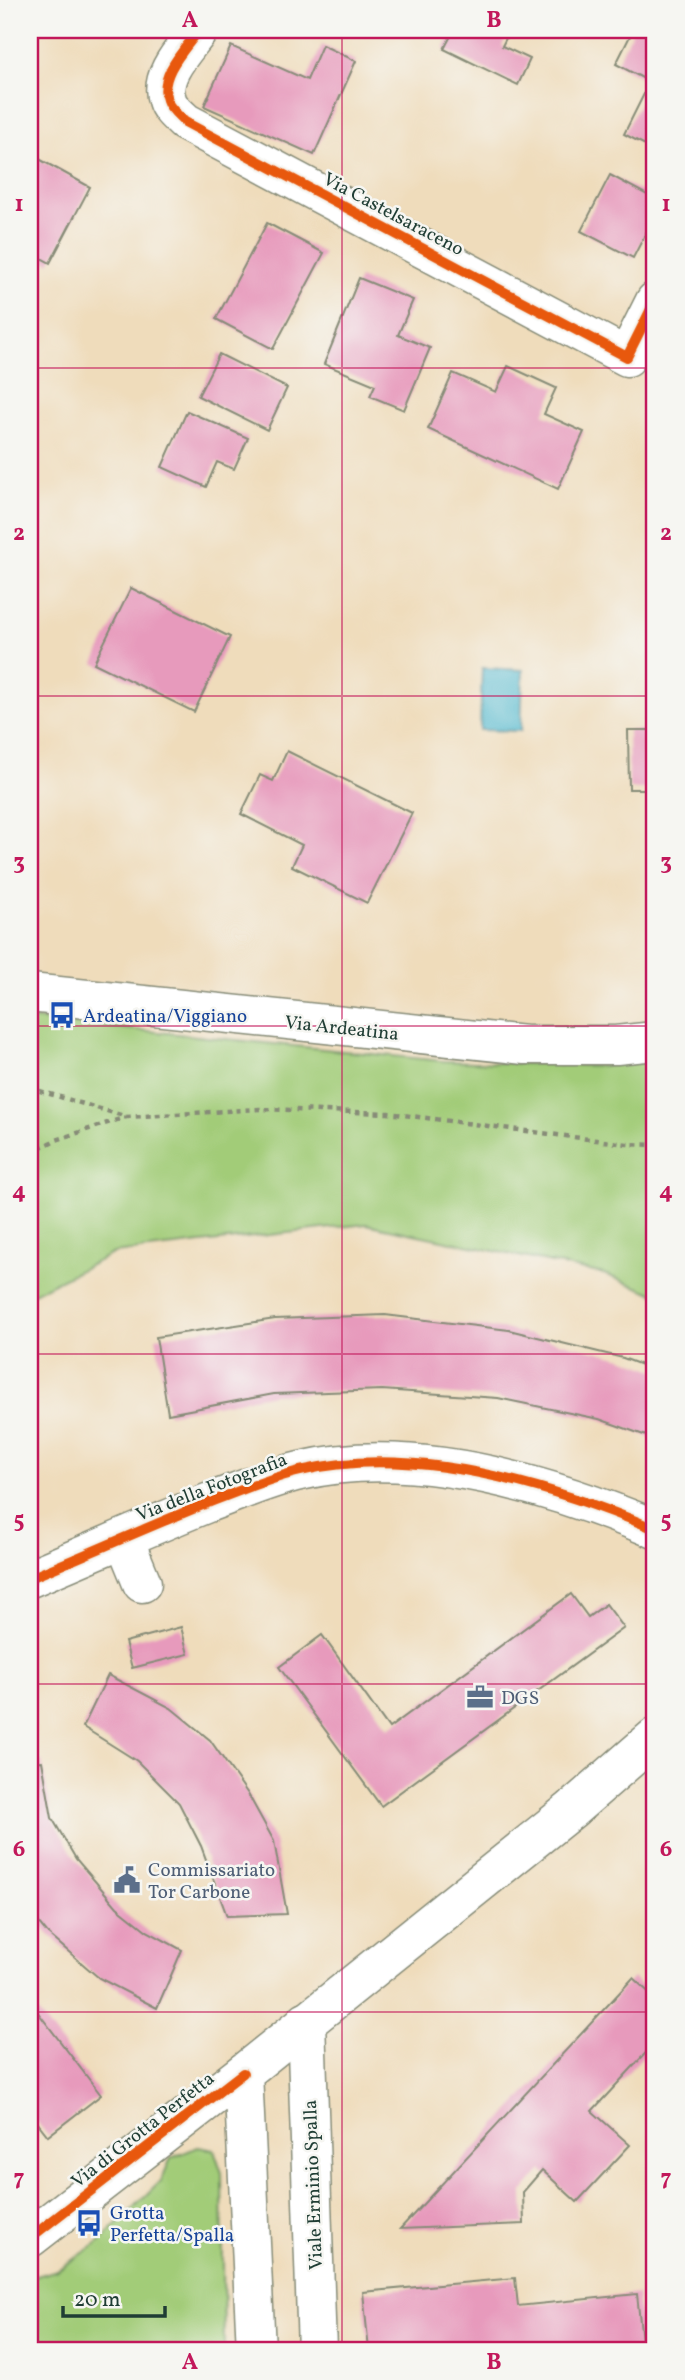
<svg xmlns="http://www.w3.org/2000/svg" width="685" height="2380" viewBox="0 0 685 2380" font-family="Vollkorn,serif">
<rect width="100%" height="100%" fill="#f6f6f2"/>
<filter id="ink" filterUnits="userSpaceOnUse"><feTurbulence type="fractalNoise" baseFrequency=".0143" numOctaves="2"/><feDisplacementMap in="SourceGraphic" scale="14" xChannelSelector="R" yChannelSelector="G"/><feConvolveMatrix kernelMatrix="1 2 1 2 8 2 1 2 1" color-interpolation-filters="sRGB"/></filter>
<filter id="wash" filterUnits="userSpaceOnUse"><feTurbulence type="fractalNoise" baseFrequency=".00686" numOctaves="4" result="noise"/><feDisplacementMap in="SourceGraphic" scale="28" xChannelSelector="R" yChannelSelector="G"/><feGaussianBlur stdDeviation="1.57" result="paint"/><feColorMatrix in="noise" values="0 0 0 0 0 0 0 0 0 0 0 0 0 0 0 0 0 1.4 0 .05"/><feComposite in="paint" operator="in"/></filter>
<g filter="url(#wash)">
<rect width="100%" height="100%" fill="#efdcbb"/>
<g fill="#a2cc78" stroke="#608456" stroke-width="2">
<path d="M30,1019L442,1061L603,1066L655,1060V1294L604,1274L366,1224L114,1253L30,1295Z"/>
<path d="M198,2147L214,2150L222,2173L224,2350H30V2278L57,2270L97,2244L161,2181L171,2158Z"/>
</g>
<path fill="#4fb7cd" stroke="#377a80" stroke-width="2" d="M482,668L523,670L521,731L480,730Z"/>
<g id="blocks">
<g fill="#e79abc">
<path d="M454,30H510L502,46L530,59L518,85L444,49Z"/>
<path d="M633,30H655V150L624,134L650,82L616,64Z"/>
<path d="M322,45L356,61L314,155L204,106L231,46L307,80Z"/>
<path d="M30,154L90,187L50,263L30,252V212L32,207L30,206Z"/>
<path d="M610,175L655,199V215L633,258L581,231Z"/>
<path d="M267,223L324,253L273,349L216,319Z"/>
<path d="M359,278L413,300L398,335L430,348L404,410L370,396L375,385L324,364Z"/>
<path d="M219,354L287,388L267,430L198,396Z"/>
<path d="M508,366L556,388L544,414L584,432L558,489L428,429L453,373L496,392Z"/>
<path d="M187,411L248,438L234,469L217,462L206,487L162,467Z"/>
<path d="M131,588L230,637L194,712L94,663Z"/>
<path d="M628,730H655V789H629Z"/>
<path d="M287,751L412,813L367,903L292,866L302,845L241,814L260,775L273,781Z"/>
<path d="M385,1315L509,1330L623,1358L655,1370V1439L599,1419L498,1398L382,1390L274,1394L168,1414L156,1337L275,1319Z"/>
<path d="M571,1594L588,1617L606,1604L624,1628L381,1806L279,1667L322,1635L389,1728Z"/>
<path d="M181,1627L188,1654L132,1668L125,1642Z"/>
<path d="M108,1675L171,1708L210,1740L248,1794L274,1841L287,1914L227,1916L201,1846L179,1803L137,1761L83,1727Z"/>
<path d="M42,1761L52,1818L76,1859L117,1907L147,1931L182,1950L157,2008L99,1978L47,1933L30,1912V1762Z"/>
<path d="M633,1978L655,1998V2043L592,2111L630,2145L577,2202L542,2170L523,2192L524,2224L400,2229Z"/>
<path d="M30,2002L101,2095L48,2136L30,2113Z"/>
<path d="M515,2278L518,2306L637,2294L643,2350H369L363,2292Z"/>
</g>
</g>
</g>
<g filter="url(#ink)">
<use href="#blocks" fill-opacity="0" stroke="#878c78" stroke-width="2"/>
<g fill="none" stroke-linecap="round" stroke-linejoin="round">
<defs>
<g id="minor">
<path d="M199,30C186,48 158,75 167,100C169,108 179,116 185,122L627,357L655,301"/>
<path d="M124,1539L142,1583"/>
<path d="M30,1578C90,1553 150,1526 210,1502C240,1491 269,1478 300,1471C414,1444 550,1485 655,1529"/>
<path d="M30,2238L243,2073"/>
</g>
<g id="major">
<path d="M30,993L525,1045H616L655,1041"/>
<path d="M306,2021L317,2350"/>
<path d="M256,2350L243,2073L571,1810L655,1737"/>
</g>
</defs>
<use href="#minor" stroke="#878c78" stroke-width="41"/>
<use href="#major" stroke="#878c78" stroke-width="41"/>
<g stroke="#878c78" stroke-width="4.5" stroke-dasharray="5 5" stroke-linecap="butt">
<path d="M30,1088L127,1117L260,1109L388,1113L627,1144L655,1145"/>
<path d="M30,1152L56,1140L126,1117"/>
</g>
<use href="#minor" stroke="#fff" stroke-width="38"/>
<use href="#major" stroke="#fff" stroke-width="38"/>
<defs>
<g id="cycleway">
<path d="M199,30C186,48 158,75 167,100C169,108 179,116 185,122L627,357L655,301"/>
<path d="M30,1578C90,1553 150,1526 210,1502C240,1491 269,1478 300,1471C414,1444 550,1485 655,1529"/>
<path d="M30,2238L243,2073"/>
</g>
</defs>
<use href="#cycleway" stroke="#f6f6f2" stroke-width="15"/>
<use href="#cycleway" stroke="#e8590c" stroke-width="10"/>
</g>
</g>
<path fill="none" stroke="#c2185b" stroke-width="2" stroke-opacity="0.55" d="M342,30V2350M30,368H655M30,696H655M30,1026H655M30,1354H655M30,1684H655M30,2012H655"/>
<defs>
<symbol id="bus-bare" viewBox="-9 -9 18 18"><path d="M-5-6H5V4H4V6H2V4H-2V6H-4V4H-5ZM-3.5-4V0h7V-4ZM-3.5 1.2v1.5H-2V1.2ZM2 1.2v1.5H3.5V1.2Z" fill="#1a4fb4" stroke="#f6f6f2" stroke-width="2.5" paint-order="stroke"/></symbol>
<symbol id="office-bare" viewBox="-9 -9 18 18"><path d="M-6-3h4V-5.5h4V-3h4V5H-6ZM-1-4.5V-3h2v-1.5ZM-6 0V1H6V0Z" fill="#5c6f8a" stroke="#f6f6f2" stroke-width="2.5" paint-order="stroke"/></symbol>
<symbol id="civic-bare" viewBox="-9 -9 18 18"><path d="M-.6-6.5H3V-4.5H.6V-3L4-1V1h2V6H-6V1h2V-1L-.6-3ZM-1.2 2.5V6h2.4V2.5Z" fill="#5c6f8a" stroke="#f6f6f2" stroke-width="2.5" paint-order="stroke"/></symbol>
</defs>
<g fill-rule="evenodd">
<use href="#bus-bare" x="43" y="996" width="38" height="38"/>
<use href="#office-bare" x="461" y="1678" width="38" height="38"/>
<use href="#civic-bare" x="108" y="1861" width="38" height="38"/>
<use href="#bus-bare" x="70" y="2204" width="38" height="38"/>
</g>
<g text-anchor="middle" stroke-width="5" stroke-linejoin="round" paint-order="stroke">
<g font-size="19" fill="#1f3d34" stroke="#f6f6f2">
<text transform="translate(394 213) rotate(28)" y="7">Via Castelsaraceno</text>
<text transform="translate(342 1027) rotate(6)" y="7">Via Ardeatina</text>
<text transform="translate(211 1486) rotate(-21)" y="7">Via della Fotografia</text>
<text transform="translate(142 2129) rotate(-38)" y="7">Via di Grotta Perfetta</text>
<text transform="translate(312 2185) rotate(-92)" y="7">Viale Erminio Spalla</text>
</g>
<g font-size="19" fill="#164399" stroke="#f6f6f2" text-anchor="start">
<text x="83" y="1022">Ardeatina/Viggiano</text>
<text x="110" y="2219">Grotta<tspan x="110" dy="22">Perfetta/Spalla</tspan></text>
</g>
<g font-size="19" fill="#4e5e75" stroke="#f6f6f2" text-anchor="start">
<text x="501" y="1704">DGS</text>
<text x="148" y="1876">Commissariato<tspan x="148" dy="22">Tor Carbone</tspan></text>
</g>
</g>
<rect width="685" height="2380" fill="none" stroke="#f6f6f2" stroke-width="77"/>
<path d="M63 2306v10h102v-10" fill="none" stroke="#1f3d34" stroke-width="3.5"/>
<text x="74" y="2306" font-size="21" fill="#1f3d34" stroke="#f6f6f2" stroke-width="5" paint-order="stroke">20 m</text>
<rect x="38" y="38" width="608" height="2304" fill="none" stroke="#c2185b" stroke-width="2.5"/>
<g font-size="23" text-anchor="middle" font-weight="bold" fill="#c2185b">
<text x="190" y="27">A</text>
<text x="494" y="27">B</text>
<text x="19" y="211">1</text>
<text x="666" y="211">1</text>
<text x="19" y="540">2</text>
<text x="666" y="540">2</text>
<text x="19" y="869">3</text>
<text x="666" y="869">3</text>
<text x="19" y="1198">4</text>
<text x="666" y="1198">4</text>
<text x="19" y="1527">5</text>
<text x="666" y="1527">5</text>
<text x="19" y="1856">6</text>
<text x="666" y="1856">6</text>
<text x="19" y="2185">7</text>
<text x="666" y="2185">7</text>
<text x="190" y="2369">A</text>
<text x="494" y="2369">B</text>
</g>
</svg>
